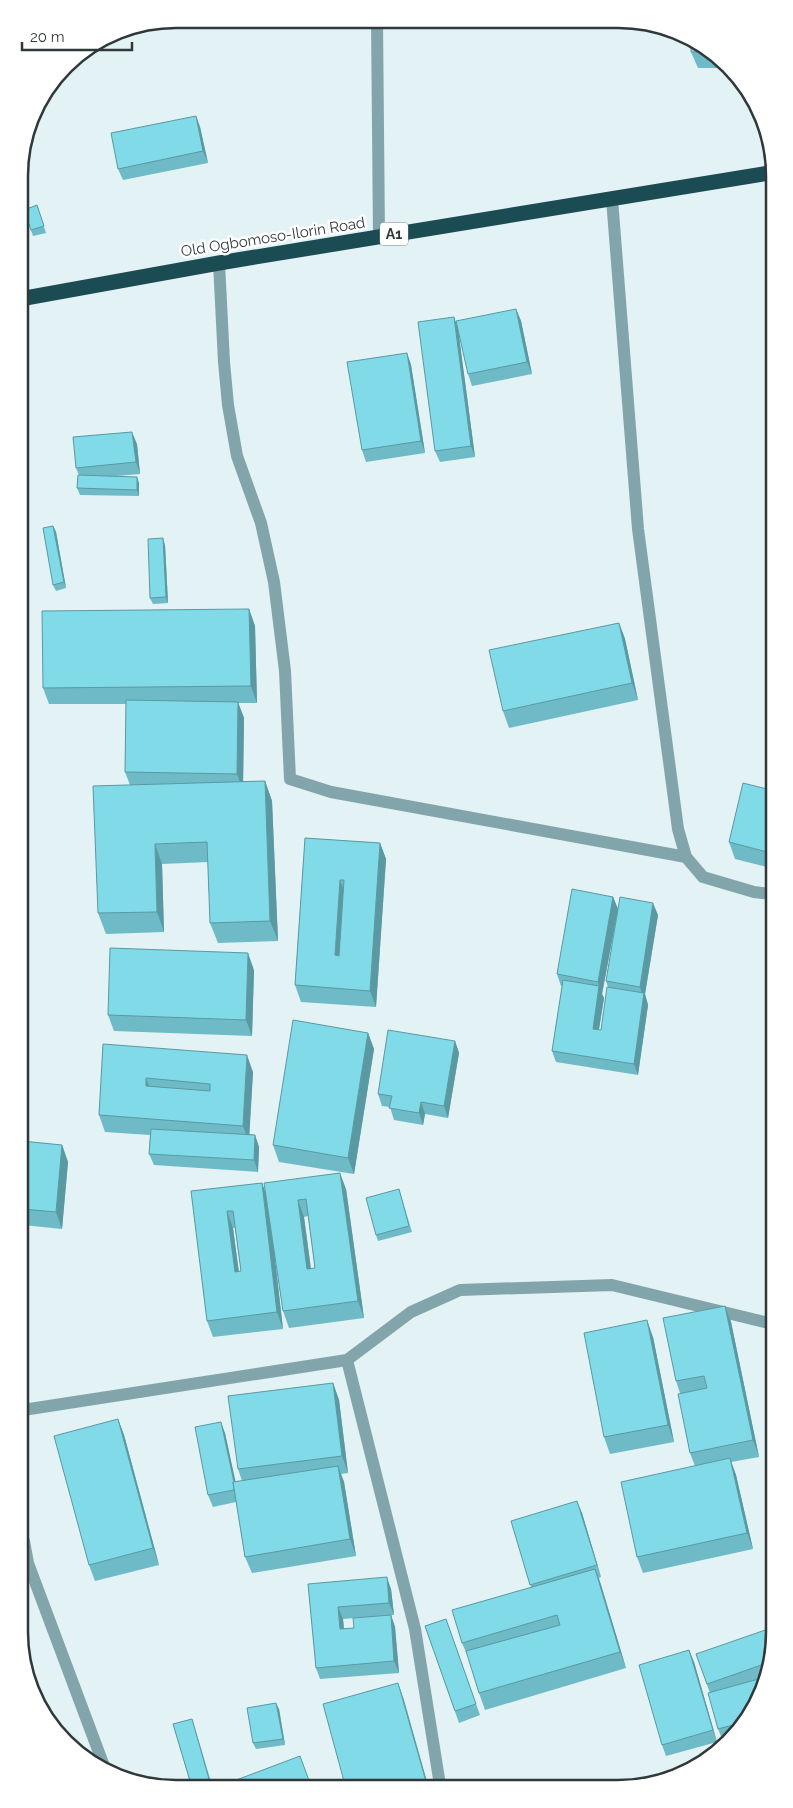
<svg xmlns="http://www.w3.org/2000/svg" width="793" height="1808" viewBox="0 0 793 1808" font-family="Raleway,sans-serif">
<rect width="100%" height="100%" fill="#e2f2f5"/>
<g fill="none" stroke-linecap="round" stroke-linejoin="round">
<g stroke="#81a5aa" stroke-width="12">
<path d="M377,20L379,237"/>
<path d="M612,199L638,529L678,829L686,857L703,877L754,892L771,894"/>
<path d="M219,263L224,362L228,405L237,456L261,523L274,582L285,671L290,779L331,792L686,857"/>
<path d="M347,1360L415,1629L440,1785"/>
<path d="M23,1410L347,1360L411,1312L460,1290L612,1285L773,1324"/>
<path d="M24,1541L28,1563L104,1766"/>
</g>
<path stroke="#1b4c53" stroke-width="15" d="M20,299L219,263L769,173"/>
</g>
<g fill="#6ebbc7" fill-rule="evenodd">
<path d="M691,43L721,58L730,68H698L691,52Z"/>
<path d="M196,116L200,127L208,163L123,180L118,169Z"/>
<path d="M37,205L46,233L33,236L24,210Z"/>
<path d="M19,219L29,244L19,247Z"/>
<path d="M516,309L521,321L532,374L472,386L468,374Z"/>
<path d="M454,317L458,329L475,457L440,462L435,451Z"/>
<path d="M407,353L411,365L425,453L366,462L362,450Z"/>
<path d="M137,444L140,474L117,476L139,483V496L80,495L77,488L79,475L76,468Z"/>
<path d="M53,526L56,532L66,588L56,591L53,585Z"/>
<path d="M165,545L168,603L153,604L150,598Z"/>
<path d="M249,609L255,626L257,703H238L244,718L243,781H265L272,801L278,941L218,943L210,923L208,862L162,864L164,932L106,934L98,913L130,785L125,772L126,704H49L43,688Z"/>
<path d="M619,623L625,639L638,700L509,728L503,711Z"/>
<path d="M771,790V868L735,859L729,842Z"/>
<path d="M305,838L380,843L386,859L376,1007L301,1002L295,985Z"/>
<path d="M613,897L618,909L602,994L604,998L599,1030H601L608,987L606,981L658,915L645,994L648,1005L638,1075L556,1062L552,1051L562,986H561L557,974Z"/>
<path d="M254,970L252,1036L114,1031L108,1015Z"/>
<path d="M368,1033L374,1049L354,1174L279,1162L273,1145Z"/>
<path d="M455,1041L459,1053L448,1118L425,1114L423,1125L394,1120L390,1107L382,1106L378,1094Z"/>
<path d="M103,1044L253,1072L249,1134L255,1135L259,1147L258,1172L154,1165L149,1154L150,1135L105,1132L99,1115Z"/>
<path d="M22,1141L62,1145L68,1162L62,1229L23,1225Z"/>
<path d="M262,1183L266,1194L346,1189L364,1318L289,1328L283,1311L273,1240L283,1329L213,1337L207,1321L191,1191ZM308,1216L315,1268L311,1269L304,1217ZM233,1228H235L241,1271L239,1272Z"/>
<path d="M399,1189L412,1232L378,1241L376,1235Z"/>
<path d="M725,1306L731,1322L759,1457L731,1462L736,1475L753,1549L643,1573L637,1557L695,1466L690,1453L680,1393L676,1381Z"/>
<path d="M653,1337L674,1442L610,1454L604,1437Z"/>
<path d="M333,1383L339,1400L348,1473L341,1474L344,1482L356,1556L252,1573L245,1557L236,1502L213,1507L208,1495L225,1433L235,1482L242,1481L238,1469Z"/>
<path d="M118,1419L124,1435L159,1565L95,1581L89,1565Z"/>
<path d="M582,1513L601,1577L599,1578L626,1668L485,1710L479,1693L469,1659L462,1643L531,1587L511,1521Z"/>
<path d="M308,1584L391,1589L394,1615H391L395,1627L399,1673L320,1679L316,1668ZM367,1617L354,1628L344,1629L343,1619Z"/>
<path d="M446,1619L480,1715L459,1723L425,1626Z"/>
<path d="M774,1643L762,1692L736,1736L732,1739L723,1741L718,1729L710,1693L696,1654Z"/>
<path d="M689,1650L694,1662L717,1742L666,1756L662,1745Z"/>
<path d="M279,1709L285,1745L256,1749L253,1743Z"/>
<path d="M192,1719L194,1725L212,1785L191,1786L173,1724Z"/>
</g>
<g fill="#5a99a2">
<path d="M196,116L200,127L208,163L203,151Z"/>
<path d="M516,309L521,321L532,374L527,362Z"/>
<path d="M454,317L458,329L475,457L471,446Z"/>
<path d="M407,353L411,365L425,453L421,441Z"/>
<path d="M132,432L137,444L140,474L136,462Z"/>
<path d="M137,477L139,483V496L137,490Z"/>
<path d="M53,526L56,532L66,588L64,582Z"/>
<path d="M163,538L165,545L168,603L166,597Z"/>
<path d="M249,609L255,626L257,703L251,686Z"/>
<path d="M619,623L625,639L638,700L632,683Z"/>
<path d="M238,702L244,718L243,790L237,774Z"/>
<path d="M265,781L272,801L278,941L270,921Z"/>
<path d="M380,843L386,859L376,1007L370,991Z"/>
<path d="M155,844L162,864L164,932L157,912Z"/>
<path d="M340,880L346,896L341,972L335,955Z"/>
<path d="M613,897L618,909L602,994L604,998L597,1041L593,1029L599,986L598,982Z"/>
<path d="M653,903L658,915L645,994L648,1005L638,1075L634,1064L643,997L640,987Z"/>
<path d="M248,953L254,970L252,1036L246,1020Z"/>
<path d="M368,1033L374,1049L354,1174L348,1158Z"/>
<path d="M455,1041L459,1053L448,1118L444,1106Z"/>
<path d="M247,1055L253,1072L249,1142L243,1126Z"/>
<path d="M146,1078L152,1094L146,1086Z"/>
<path d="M421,1102L425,1114L423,1125L419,1113Z"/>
<path d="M255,1135L259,1147L258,1172L254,1160Z"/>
<path d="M62,1145L68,1162L62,1229L56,1212Z"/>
<path d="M340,1173L346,1189L364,1318L358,1301Z"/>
<path d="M262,1183L268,1199L283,1329L277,1312Z"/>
<path d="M298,1200L304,1217L313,1285L307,1269Z"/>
<path d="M227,1211L233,1228L241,1289L235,1272Z"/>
<path d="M725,1306L731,1322L759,1457L753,1440Z"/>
<path d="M647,1320L653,1337L674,1442L668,1425Z"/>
<path d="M333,1383L339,1400L348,1473L342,1456Z"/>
<path d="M118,1419L124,1435L159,1565L153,1548Z"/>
<path d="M221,1422L225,1433L240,1502L235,1490Z"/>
<path d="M730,1458L736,1475L753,1549L747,1533Z"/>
<path d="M338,1466L344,1482L356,1556L350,1539Z"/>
<path d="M577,1501L582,1513L601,1577L597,1565Z"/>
<path d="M595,1569L601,1585L626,1668L620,1652Z"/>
<path d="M387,1577L391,1589L394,1615L389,1603Z"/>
<path d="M338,1607L343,1619L345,1641L340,1629Z"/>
<path d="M391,1615L395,1627L399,1673L394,1661Z"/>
<path d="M689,1650L694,1662L717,1742L713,1730Z"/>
<path d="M398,1683L404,1700L428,1785H427Z"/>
<path d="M276,1703L279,1709L285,1745L283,1739Z"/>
</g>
<g fill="#80dae7" stroke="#5a99a2" fill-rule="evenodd">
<path d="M691,43L709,52H691Z"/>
<path d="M196,116L203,151L118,169L111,133Z"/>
<path d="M37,205L44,226L31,230L24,210Z"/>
<path d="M19,219L26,237L19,240Z"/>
<path d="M516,309L527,362L468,374L456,321Z"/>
<path d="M454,317L471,446L435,451L418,322Z"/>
<path d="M407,353L421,441L362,450L347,362Z"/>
<path d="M132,432L136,462L76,468L73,437Z"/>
<path d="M78,475L137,477V490L77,488Z"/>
<path d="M53,526L64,582L53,585L43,528Z"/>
<path d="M163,538L166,597L150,598L148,539Z"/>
<path d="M249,609L251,686L43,688L42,611Z"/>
<path d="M619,623L632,683L503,711L489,650Z"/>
<path d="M126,700L238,702L237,774L125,772Z"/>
<path d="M265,781L270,921L210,923L207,842L155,844L157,912L98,913L93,786Z"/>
<path d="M743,783L771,790V853L729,842Z"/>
<path d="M305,838L380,843L370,991L295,985ZM340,880H344L339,956L335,955Z"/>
<path d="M572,889L613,897L598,982L557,974Z"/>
<path d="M620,897L653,903L640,987L606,981Z"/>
<path d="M110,948L248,953L246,1020L108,1015Z"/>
<path d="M563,980L599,986L593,1029L601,1030L607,987L644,993L634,1064L552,1051Z"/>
<path d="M293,1020L368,1033L348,1158L273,1145Z"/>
<path d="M388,1030L455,1041L444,1106L421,1102L419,1113L389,1108L392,1096L378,1094Z"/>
<path d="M103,1044L247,1055L243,1126L99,1115ZM146,1078L210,1084V1091L146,1086Z"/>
<path d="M151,1129L255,1135L254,1160L149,1154Z"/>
<path d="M22,1141L62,1145L56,1212L23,1209Z"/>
<path d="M340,1173L358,1301L283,1311L264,1183ZM306,1199L315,1268L307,1269L298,1200Z"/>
<path d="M262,1183L277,1312L207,1321L191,1191ZM227,1211H233L241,1271L235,1272Z"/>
<path d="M399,1189L409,1226L376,1235L366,1198Z"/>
<path d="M725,1306L753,1440L690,1453L678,1394L707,1388L704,1376L676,1381L663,1318Z"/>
<path d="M647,1320L668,1425L604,1437L584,1333Z"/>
<path d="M333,1383L342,1456L238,1469L228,1396Z"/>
<path d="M118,1419L153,1548L89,1565L54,1436Z"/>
<path d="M221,1422L234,1482H233L234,1490L208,1495L195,1427Z"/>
<path d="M730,1458L747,1533L637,1557L621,1482Z"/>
<path d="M338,1466L350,1539L245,1557L233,1482Z"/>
<path d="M577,1501L597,1565L530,1585L511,1521Z"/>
<path d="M595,1569L620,1652L479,1693L466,1651L560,1625L557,1615L462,1643L452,1610Z"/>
<path d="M387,1577L389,1603L338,1607L340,1629L354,1628L353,1618L391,1615L394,1661L316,1668L308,1584Z"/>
<path d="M446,1619L476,1704L455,1711L425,1626Z"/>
<path d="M774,1627V1643L770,1662L707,1684L696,1654Z"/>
<path d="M689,1650L713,1730L662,1745L639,1665Z"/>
<path d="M766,1677L762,1692L744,1722L718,1729L708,1693Z"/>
<path d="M398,1683L427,1785H345L323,1704Z"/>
<path d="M276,1703L283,1739L253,1743L247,1708Z"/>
<path d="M192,1719L209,1779L191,1784L173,1724Z"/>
<path d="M300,1756L311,1786H223V1785Z"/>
</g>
<g text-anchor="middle" stroke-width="5" stroke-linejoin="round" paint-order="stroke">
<rect fill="#fff" stroke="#6f7474" stroke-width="1" x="380" y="222.5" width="28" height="23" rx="4"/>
<g font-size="14" font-weight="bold" fill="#313839">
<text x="394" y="239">A1</text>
</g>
<g font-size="15" fill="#313839" stroke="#fff">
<text transform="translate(273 237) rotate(-9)" y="5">Old Ogbomoso-Ilorin Road</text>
</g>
</g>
<path d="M0 0H793V1808H0ZM176 28H618A148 148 0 0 1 766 176V1632A148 148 0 0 1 618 1780H176A148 148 0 0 1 28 1632V176A148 148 0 0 1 176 28Z" fill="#fff" fill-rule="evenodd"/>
<path fill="none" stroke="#313839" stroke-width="2.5" d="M176 28H618A148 148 0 0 1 766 176V1632A148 148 0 0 1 618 1780H176A148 148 0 0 1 28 1632V176A148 148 0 0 1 176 28Z"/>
<path d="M22 42v8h110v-8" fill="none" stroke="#313839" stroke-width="2.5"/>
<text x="30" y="42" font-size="15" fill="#313839" stroke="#ffffff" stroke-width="4" paint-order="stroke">20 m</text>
</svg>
